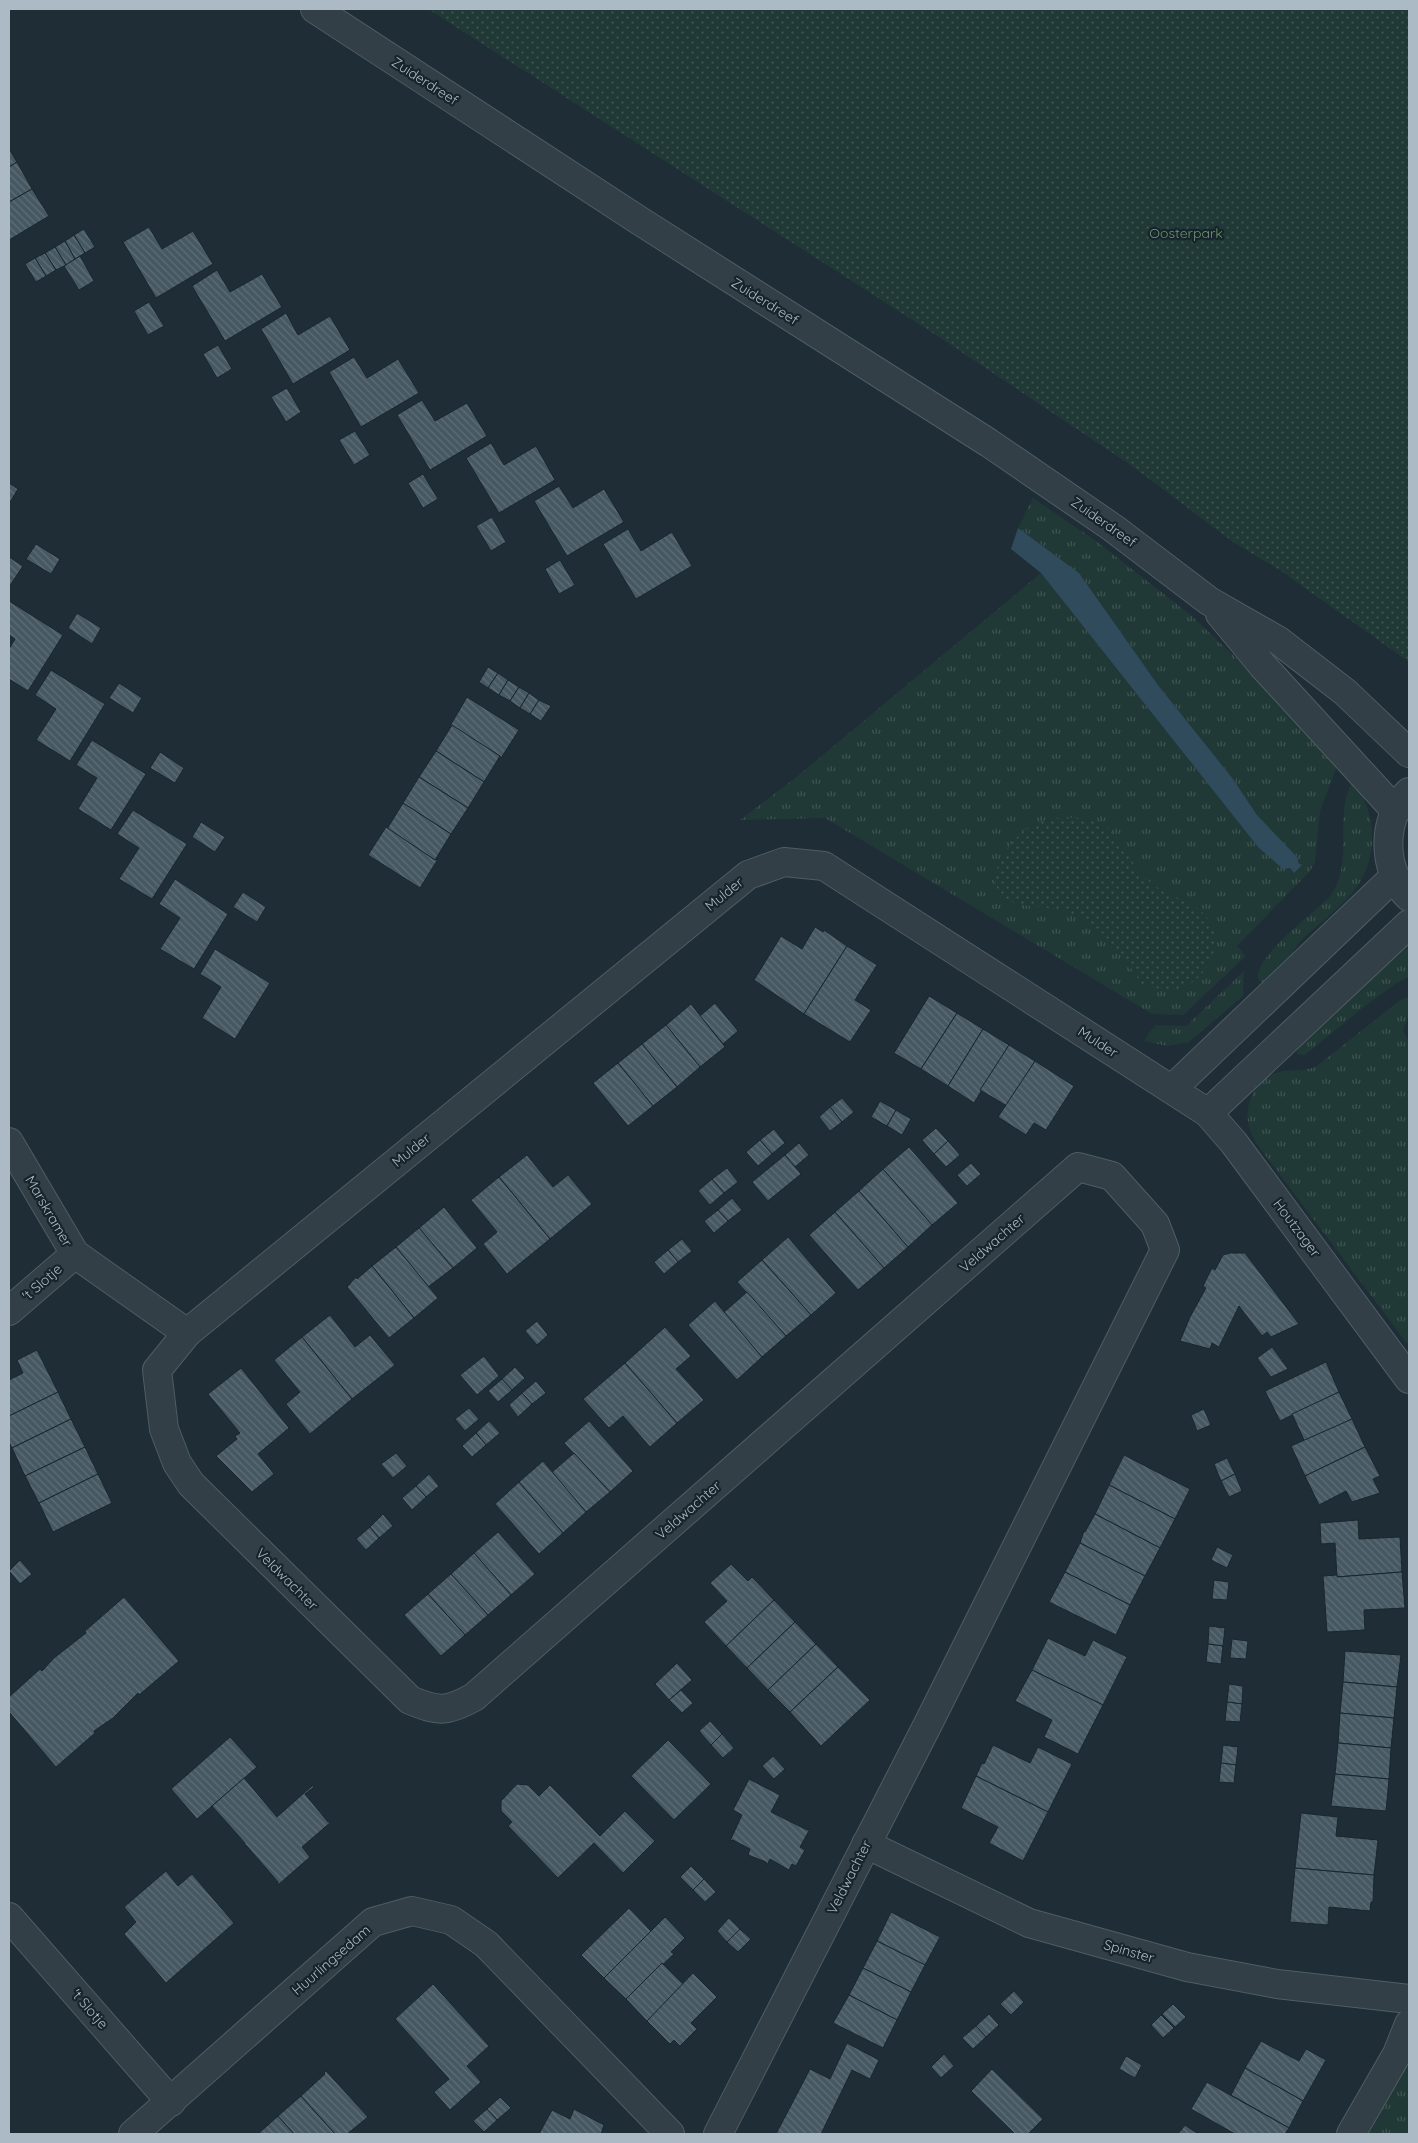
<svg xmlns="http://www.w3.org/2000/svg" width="1418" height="2143" viewBox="0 0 1418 2143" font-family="Quicksand,sans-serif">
<defs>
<pattern id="grass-tufts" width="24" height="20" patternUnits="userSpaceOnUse" patternTransform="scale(1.25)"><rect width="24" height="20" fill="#213936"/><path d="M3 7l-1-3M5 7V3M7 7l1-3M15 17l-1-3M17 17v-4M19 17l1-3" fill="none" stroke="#3f5451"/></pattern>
<pattern id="park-dots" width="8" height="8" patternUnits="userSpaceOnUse" patternTransform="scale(1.25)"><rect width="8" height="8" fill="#213936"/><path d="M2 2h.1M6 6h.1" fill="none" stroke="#3f5451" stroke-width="1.8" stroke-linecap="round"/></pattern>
<pattern id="building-back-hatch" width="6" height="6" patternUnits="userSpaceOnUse" patternTransform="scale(1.25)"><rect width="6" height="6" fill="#465862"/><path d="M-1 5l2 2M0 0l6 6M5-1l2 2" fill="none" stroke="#5e6e77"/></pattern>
</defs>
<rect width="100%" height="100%" fill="#1e2d36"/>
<g fill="url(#grass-tufts)">
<path d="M1033,498L1096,541L1192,616L1259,680L1298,726L1337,766L1320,811L1315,863L1310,871L1237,946L1246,956L1183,1015L1152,1014L825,818L740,820L794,779L1041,573L1258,847L1302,865L1298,863V858L1257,815L1233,779L1158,685L1079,573L1018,528Z"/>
<path d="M1352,782C1379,812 1378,860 1354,891C1338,911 1315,925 1298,944C1293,949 1293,955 1289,961C1283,969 1271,977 1263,984C1237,968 1321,908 1330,896C1355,862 1333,818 1352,782Z"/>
<path d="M1409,946V977L1395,984L1361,1009L1309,1052L1304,1055L1297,1054C1296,1039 1332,1007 1345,1003Z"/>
<path d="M1244,971L1243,996L1189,1042L1167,1046L1144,1041L1155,1025L1186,1026Z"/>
<path d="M1409,996V1018L1408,1017L1403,1031L1409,1041V1346L1256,1143C1252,1136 1249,1129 1248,1121C1245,1101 1258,1077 1279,1072C1292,1069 1305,1072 1317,1066L1399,1001Z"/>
<path d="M1409,2061V2134H1369Z"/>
</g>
<g fill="url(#park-dots)">
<path d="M428,9H1409V662L1281,571L1233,542L1132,466L939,337Z"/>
<path d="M1056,818C1073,817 1089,817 1104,826C1122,837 1130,863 1144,877C1162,897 1199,899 1212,925C1223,949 1204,982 1179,989C1167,992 1152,987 1141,985C1137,974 1131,969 1124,960C1105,934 1093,919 1060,910C1040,905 1018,910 1002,895C981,875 1015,834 1034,824C1041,821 1049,819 1056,818Z"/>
</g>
<path fill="#304c5c" d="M1018,528L1079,573L1158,685L1233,779L1257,815L1298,858V863L1302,865L1294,873L1290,868L1283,869L1258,847L1041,573L1011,549Z"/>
<g fill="url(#building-back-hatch)" stroke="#1a262d">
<path d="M9,149L17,162L9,167Z"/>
<path d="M17,162L32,189L9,202V167Z"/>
<path d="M32,189L49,216L9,240V202Z"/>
<path d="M149,227L162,249L193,231L213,264L156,298L123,242Z"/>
<path d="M84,229L95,247L85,253L74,235Z"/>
<path d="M74,235L85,253L75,259L65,241Z"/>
<path d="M65,241L75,259L66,265L55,247Z"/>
<path d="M55,247L66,265L56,270L45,253Z"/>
<path d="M45,253L56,270L46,276L35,258Z"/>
<path d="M80,256L94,281L79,290L64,266Z"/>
<path d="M35,258L46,276L36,282L25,264Z"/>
<path d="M217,270L230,292L262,274L282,307L225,341L192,286Z"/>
<path d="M149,302L164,326L148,335L134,311Z"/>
<path d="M286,313L298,335L330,316L350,350L293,384L261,329Z"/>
<path d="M218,345L232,369L217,378L203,354Z"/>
<path d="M354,357L367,378L398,359L419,393L361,427L329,372Z"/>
<path d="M287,388L301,412L286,422L271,397Z"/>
<path d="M422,400L435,421L467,403L487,436L430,470L397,415Z"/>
<path d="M355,431L370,455L354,465L339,440Z"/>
<path d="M491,443L504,465L536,446L555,480L499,513L466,458Z"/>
<path d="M423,474L438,499L423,508L408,483Z"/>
<path d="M9,483L18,489L9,504Z"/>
<path d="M559,486L573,508L604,489L624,522L567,556L534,501Z"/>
<path d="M492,517L506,542L491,551L476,526Z"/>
<path d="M628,529L641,551L672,532L692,566L636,599L603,544Z"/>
<path d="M36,544L60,559L51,574L26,559Z"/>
<path d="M9,557L23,566L9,587Z"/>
<path d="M560,560L575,585L559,594L545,569Z"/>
<path d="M9,601L63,635L28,691L9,679V649L15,639L9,635Z"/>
<path d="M77,613L101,628L92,644L68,628Z"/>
<path d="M488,667L498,673L488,688L479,682Z"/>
<path d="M51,670L105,704L70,761L36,740L56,709L35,695Z"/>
<path d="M498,673L508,680L499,695L488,688Z"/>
<path d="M508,680L519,687L510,701L499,695Z"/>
<path d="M119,683L142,698L133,713L109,698Z"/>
<path d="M519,687L529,693L520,708L510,701Z"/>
<path d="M529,693L539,700L530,714L520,708Z"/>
<path d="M467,697L519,730L501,758L500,756L450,726Z"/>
<path d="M539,700L551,706L541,721L530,714Z"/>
<path d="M452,725L500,756L484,782L436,751Z"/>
<path d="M92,740L146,774L111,830L78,809L97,778L76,765Z"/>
<path d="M436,751L484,782L468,808L419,777Z"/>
<path d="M160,752L184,768L175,783L150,768Z"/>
<path d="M419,777L468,808L451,834L403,803Z"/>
<path d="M403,803L451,834L435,860L387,829Z"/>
<path d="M133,810L187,844L152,899L119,879L139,848L117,834Z"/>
<path d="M201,822L225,837L215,852L192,837Z"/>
<path d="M386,827L435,860L438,859L420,888L368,855Z"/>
<path d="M175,879L228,914L194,969L160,949L180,918L159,904Z"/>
<path d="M243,892L266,907L257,922L233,907Z"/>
<path d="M815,927L823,932L824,930L847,946L804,1014L754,980L781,936L802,949Z"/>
<path d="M847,946L877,965L855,1000L871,1010L850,1042L804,1014Z"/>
<path d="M215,949L270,983L235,1039L202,1018L221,987L200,974Z"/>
<path d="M929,996L957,1013L921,1069L894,1053Z"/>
<path d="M715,1003L738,1031L723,1044L700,1016Z"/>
<path d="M691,1004L725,1047L700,1067L666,1025Z"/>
<path d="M957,1013L983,1029L948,1086L921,1069Z"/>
<path d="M666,1025L700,1067L677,1087L642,1044Z"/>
<path d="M983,1029L1009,1045L974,1103L948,1086Z"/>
<path d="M642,1044L677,1087L653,1106L618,1063Z"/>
<path d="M1009,1045L1035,1061L1007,1106L980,1090Z"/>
<path d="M1035,1061L1074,1086L1046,1130L1034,1123L1026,1135L998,1117Z"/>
<path d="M618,1063L653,1106L628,1126L593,1083Z"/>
<path d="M842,1098L854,1112L842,1122L830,1107Z"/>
<path d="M880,1101L896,1110L887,1126L871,1117Z"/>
<path d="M830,1107L842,1122L830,1131L819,1117Z"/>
<path d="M896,1110L911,1119L902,1135L887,1126Z"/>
<path d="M936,1128L948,1141L934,1154L922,1140Z"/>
<path d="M774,1129L785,1143L772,1154L760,1140Z"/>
<path d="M760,1140L772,1154L758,1166L746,1152Z"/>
<path d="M948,1141L960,1155L946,1167L934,1154Z"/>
<path d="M799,1143L809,1155L795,1167L785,1155Z"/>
<path d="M909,1147L958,1203L932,1225L883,1169Z"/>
<path d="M527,1155L553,1187L568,1175L592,1204L550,1239L499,1177Z"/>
<path d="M785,1155L801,1174L768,1201L752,1182Z"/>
<path d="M971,1163L981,1174L967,1186L957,1175Z"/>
<path d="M727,1168L738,1182L724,1193L712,1179Z"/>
<path d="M883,1169L932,1225L908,1247L859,1191Z"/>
<path d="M499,1177L550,1239L507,1274L483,1244L497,1232L471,1200Z"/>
<path d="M712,1179L724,1193L710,1205L698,1191Z"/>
<path d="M859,1191L908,1247L884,1268L835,1212Z"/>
<path d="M732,1198L742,1210L728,1221L718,1210Z"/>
<path d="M444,1207L477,1248L453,1268L419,1228Z"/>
<path d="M718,1210L728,1221L714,1233L704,1221Z"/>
<path d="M835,1212L884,1268L858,1290L809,1235Z"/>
<path d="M419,1228L453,1268L428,1287L396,1247Z"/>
<path d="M788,1237L836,1293L811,1315L762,1260Z"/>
<path d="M682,1239L692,1251L678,1262L668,1250Z"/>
<path d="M396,1247L438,1298L414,1318L372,1266Z"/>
<path d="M668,1250L678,1262L664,1274L654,1262Z"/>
<path d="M1230,1253H1245L1299,1324L1271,1337L1267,1332L1262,1336L1239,1306L1219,1347L1212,1343L1210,1349L1180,1341L1190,1317L1206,1288L1203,1286L1212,1268L1215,1270L1223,1255Z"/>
<path d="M762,1260L811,1315L786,1336L737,1282Z"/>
<path d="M372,1266L414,1318L389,1338L347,1287L356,1277L357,1279Z"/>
<path d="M747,1292L786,1336L762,1357L723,1313Z"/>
<path d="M715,1301L762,1357L737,1380L688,1325Z"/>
<path d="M330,1315L355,1347L370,1335L395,1365L352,1399L302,1337Z"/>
<path d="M537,1321L548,1335L537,1345L525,1331Z"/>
<path d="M665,1327L691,1356L676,1369L704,1400L677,1423L625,1363Z"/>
<path d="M302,1337L352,1399L310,1434L286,1404L300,1392L274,1360Z"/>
<path d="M1272,1347L1288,1369L1271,1377L1257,1358Z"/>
<path d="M37,1350L58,1392L9,1416V1380L23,1373L17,1360Z"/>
<path d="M484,1356L499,1376L477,1395L460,1375Z"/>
<path d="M1326,1362L1339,1392L1280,1421L1265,1391Z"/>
<path d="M625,1363L677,1423L650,1447L623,1416L609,1428L583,1399Z"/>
<path d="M515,1367L525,1378L512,1390L502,1379Z"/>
<path d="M241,1368L289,1428L258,1454L274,1474L252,1492L216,1456L237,1439L235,1436L240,1433L208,1394Z"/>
<path d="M502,1379L512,1390L498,1402L488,1391Z"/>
<path d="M536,1381L546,1393L532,1404L522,1393Z"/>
<path d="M58,1392L71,1419L12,1448L9,1442V1416Z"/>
<path d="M1339,1392L1352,1419L1305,1442L1292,1414Z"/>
<path d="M522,1393L532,1404L518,1417L509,1405Z"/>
<path d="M469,1408L479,1419L465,1431L455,1419Z"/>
<path d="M1204,1409L1211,1425L1197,1431L1191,1415Z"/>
<path d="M71,1419L85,1447L25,1476L12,1448Z"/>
<path d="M1352,1419L1365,1447L1305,1476L1291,1446Z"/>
<path d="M489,1421L500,1433L486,1445L476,1433Z"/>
<path d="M589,1421L633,1471L610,1492L564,1443Z"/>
<path d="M476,1433L486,1445L472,1457L462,1446Z"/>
<path d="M85,1447L98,1474L39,1503L25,1476Z"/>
<path d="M1365,1447L1380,1476L1373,1479L1380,1493L1352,1502L1346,1491L1319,1505L1305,1476Z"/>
<path d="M396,1453L407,1466L393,1478L381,1464Z"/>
<path d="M574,1453L610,1492L586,1512L551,1473Z"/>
<path d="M1124,1455L1190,1489L1175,1519L1109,1485Z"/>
<path d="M1227,1458L1235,1474L1221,1481L1214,1464Z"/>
<path d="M543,1461L586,1512L563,1533L519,1482Z"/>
<path d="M98,1474L112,1503L53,1532L39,1503Z"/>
<path d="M429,1474L439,1486L426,1497L416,1486Z"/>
<path d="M1235,1474L1242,1491L1229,1497L1221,1481Z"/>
<path d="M519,1482L563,1533L539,1554L495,1504Z"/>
<path d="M1109,1485L1175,1519L1160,1548L1095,1514Z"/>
<path d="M416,1486L426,1497L412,1510L402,1498Z"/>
<path d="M383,1514L393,1526L379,1538L370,1527Z"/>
<path d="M1095,1514L1160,1548L1145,1576L1080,1543L1084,1531L1085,1532Z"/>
<path d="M1358,1520L1359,1539L1400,1537L1402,1572L1337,1577L1335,1543L1321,1544L1320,1523Z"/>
<path d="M370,1527L379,1538L366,1550L356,1539Z"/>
<path d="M498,1532L535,1574L511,1595L474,1553Z"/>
<path d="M1080,1543L1145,1576L1130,1605L1065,1572Z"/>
<path d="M1217,1547L1233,1555L1227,1568L1211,1560Z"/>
<path d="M474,1553L511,1595L488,1615L451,1574Z"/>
<path d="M20,1560L32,1574L20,1584L9,1571Z"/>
<path d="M731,1564L748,1581L752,1577L774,1600L726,1646L704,1622L727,1601L710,1583Z"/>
<path d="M1065,1572L1130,1605L1116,1635L1049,1602Z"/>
<path d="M1402,1572L1405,1608L1364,1610L1365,1630L1327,1632L1323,1576L1337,1575V1577Z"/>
<path d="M451,1574L488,1615L465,1635L428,1594Z"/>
<path d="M1214,1580L1229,1582L1227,1600L1212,1599Z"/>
<path d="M428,1594L465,1635L441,1656L404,1615Z"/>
<path d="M124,1597L179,1661L139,1695L138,1693L113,1718L94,1731L95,1733L56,1767L9,1712V1697L40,1669L42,1671L54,1658L86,1633L85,1631Z"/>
<path d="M774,1600L795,1622L747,1668L726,1646Z"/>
<path d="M795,1622L816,1644L768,1690L747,1668Z"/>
<path d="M1209,1626L1225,1628L1223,1646L1208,1644Z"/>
<path d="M1048,1638L1085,1656L1093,1640L1127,1657L1103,1705L1032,1670Z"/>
<path d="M1232,1639L1248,1641L1246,1659L1230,1658Z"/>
<path d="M816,1644L838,1667L790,1712L768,1690Z"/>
<path d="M1208,1644L1223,1646L1221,1664L1206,1662Z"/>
<path d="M1345,1651L1401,1655L1397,1687L1343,1682Z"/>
<path d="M677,1663L692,1680L669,1700L655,1684Z"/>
<path d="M838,1667L870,1700L821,1746L790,1712Z"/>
<path d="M1032,1670L1103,1705L1078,1754L1044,1737L1052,1720L1015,1701Z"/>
<path d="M1343,1682L1397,1687L1394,1718L1340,1713Z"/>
<path d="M1229,1684L1243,1686L1242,1704L1227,1702Z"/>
<path d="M681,1690L693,1703L682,1713L669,1700Z"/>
<path d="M1227,1702L1242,1704L1240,1722L1225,1721Z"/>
<path d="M1340,1713L1394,1718L1391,1748L1338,1743Z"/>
<path d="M710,1721L722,1734L711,1745L699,1731Z"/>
<path d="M722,1734L734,1748L723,1758L711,1745Z"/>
<path d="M230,1737L257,1767L197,1819L171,1789Z"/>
<path d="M668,1740L711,1784L674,1820L631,1776Z"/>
<path d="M1338,1743L1391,1748L1389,1779L1335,1774Z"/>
<path d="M993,1745L1030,1763L1038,1747L1072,1764L1048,1812L976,1776L982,1763L984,1764Z"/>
<path d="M1223,1745L1238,1747L1236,1765L1221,1763Z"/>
<path d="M773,1756L785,1769L774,1779L762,1766Z"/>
<path d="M1221,1763L1236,1765L1234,1783L1219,1782Z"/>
<path d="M1335,1774L1389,1779L1386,1811L1331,1806Z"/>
<path d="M976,1776L1048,1812L1023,1861L989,1843L998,1827L961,1808Z"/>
<path d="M244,1778L277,1817L313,1785L314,1787L305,1794L328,1822H331L302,1847L310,1857L278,1885V1882L246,1845L245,1846V1843L212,1806Z"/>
<path d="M749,1779L780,1795L771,1812L807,1830L810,1829L800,1847L805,1850L796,1866L792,1864L789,1870L770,1859L767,1865L766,1862L748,1855L750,1849L733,1840L730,1841L742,1815L733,1810Z"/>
<path d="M517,1784L528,1785L539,1796L550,1785L600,1836L625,1811L655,1841L623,1873L594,1843L558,1878L508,1826L512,1822L501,1811V1801Z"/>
<path d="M1301,1813L1338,1817L1336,1836L1378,1840L1374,1875L1295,1868Z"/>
<path d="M691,1866L704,1879L693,1890L680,1877Z"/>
<path d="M1295,1868L1374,1875L1373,1902H1371L1370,1911L1329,1907L1328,1925L1290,1922Z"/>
<path d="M166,1871L178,1886L192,1874L234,1923L166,1983L124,1934L136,1922L124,1907Z"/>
<path d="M704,1879L716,1892L705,1902L693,1890Z"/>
<path d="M629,1908L651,1931L604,1978L581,1955Z"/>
<path d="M891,1912L940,1937L925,1965L877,1941Z"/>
<path d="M665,1917L685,1938L671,1952L674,1954L626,1999L604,1978Z"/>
<path d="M729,1918L740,1929L727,1942L717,1931Z"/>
<path d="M740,1929L751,1939L738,1952L727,1942Z"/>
<path d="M877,1941L925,1965L911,1992L863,1968Z"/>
<path d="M662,1963L684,1985L647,2021L626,1999Z"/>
<path d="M863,1968L911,1992L897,2020L849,1995Z"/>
<path d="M693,1973L717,1997L691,2023L697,2029L680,2046L674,2040L670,2044L647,2021Z"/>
<path d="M433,1984L489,2046L467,2066L481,2082L450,2110L434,2092L449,2079L395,2019Z"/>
<path d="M1014,1991L1024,2002L1011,2015L1000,2004Z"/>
<path d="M849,1995L897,2020L883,2048L833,2023Z"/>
<path d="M1173,2004L1186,2017L1175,2027L1162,2014Z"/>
<path d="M989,2014L999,2025L986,2037L976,2026Z"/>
<path d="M1161,2015L1174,2028L1163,2038L1151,2025Z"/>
<path d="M976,2026L986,2037L973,2049L962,2038Z"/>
<path d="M1261,2041L1299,2061L1306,2049L1326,2060L1303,2101L1245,2068Z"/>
<path d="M847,2043L879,2060L870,2079L852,2070L821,2134H776L810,2069L830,2079Z"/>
<path d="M944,2054L954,2066L941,2078L931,2067Z"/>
<path d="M1126,2056L1142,2065L1135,2078L1119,2069Z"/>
<path d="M1245,2068L1303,2101L1289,2128L1231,2095Z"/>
<path d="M992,2069L1043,2119L1028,2134H1015L971,2091Z"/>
<path d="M326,2071L368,2117L347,2134H335L301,2096L325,2074L324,2073Z"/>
<path d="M1207,2082L1289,2128L1285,2134H1235L1191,2109Z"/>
<path d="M301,2096L335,2134H294L278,2116Z"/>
<path d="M500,2097L511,2108L497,2120L487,2109Z"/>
<path d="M487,2109L497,2120L484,2132L473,2121Z"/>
<path d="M574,2109L604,2125L601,2134H539L552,2110L570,2119Z"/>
<path d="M278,2116L294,2134H258Z"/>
<path d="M1185,2125L1198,2134H1178Z"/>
</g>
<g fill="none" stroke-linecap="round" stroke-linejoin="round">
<defs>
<g id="minor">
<path d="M315,9L640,221L989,443L1113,528L1209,601L1279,641L1345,692L1409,753"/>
<path d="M1220,614L1263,666L1396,811"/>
<path d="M1409,792C1381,818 1382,871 1409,897"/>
<path d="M1172,1089L1395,876"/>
<path d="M1208,1113L1409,924"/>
<path d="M9,1142L75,1254L187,1333L748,875L784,862L824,866L1208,1113L1234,1143L1409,1379"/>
<path d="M9,1311L75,1254"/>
<path d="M187,1333L157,1370L164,1429L177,1463L191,1484L410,1700C439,1712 447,1712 474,1697L1078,1167L1112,1176L1155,1224L1165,1250L928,1724L718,2134"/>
<path d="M866,1844L1029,1923L1187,1967L1277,1984L1409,1999"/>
<path d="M9,1917L171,2102"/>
<path d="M133,2134L373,1922L412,1911L451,1920L486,1944L670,2134"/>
<path d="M1351,2134L1397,2054L1409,2024"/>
</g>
</defs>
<use href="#minor" stroke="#4f5d65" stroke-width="30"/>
<use href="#minor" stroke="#323f46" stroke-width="28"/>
</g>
<g text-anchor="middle" stroke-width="4.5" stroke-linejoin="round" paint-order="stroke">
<g font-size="14" fill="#abbac4" stroke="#18242b">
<text transform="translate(425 81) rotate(33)" y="5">Zuiderdreef</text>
<text transform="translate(765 301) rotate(32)" y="5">Zuiderdreef</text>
<text transform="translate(1104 522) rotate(35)" y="5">Zuiderdreef</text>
<text transform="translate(724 894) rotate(-39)" y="5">Mulder</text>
<text transform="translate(1098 1042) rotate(33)" y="5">Mulder</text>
<text transform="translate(411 1150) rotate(-39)" y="5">Mulder</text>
<text transform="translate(49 1211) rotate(60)" y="5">Marskramer</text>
<text transform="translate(1297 1228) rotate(53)" y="5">Houtzager</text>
<text transform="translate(992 1243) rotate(-41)" y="5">Veldwachter</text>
<text transform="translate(42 1282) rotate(-41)" y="5">'t Slotje</text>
<text transform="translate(688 1510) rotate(-41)" y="5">Veldwachter</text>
<text transform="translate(287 1579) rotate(45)" y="5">Veldwachter</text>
<text transform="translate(849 1877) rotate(-63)" y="5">Veldwachter</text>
<text transform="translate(1129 1951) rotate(16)" y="5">Spinster</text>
<text transform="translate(331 1960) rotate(-41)" y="5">Huurlingsedam</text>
<text transform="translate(90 2009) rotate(49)" y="5">'t Slotje</text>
</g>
<g font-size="14" fill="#6b996c" stroke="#18242b">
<text x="1186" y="238">Oosterpark</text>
</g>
</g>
<rect width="1418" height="2143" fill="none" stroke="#abbac4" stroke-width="20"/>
</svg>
